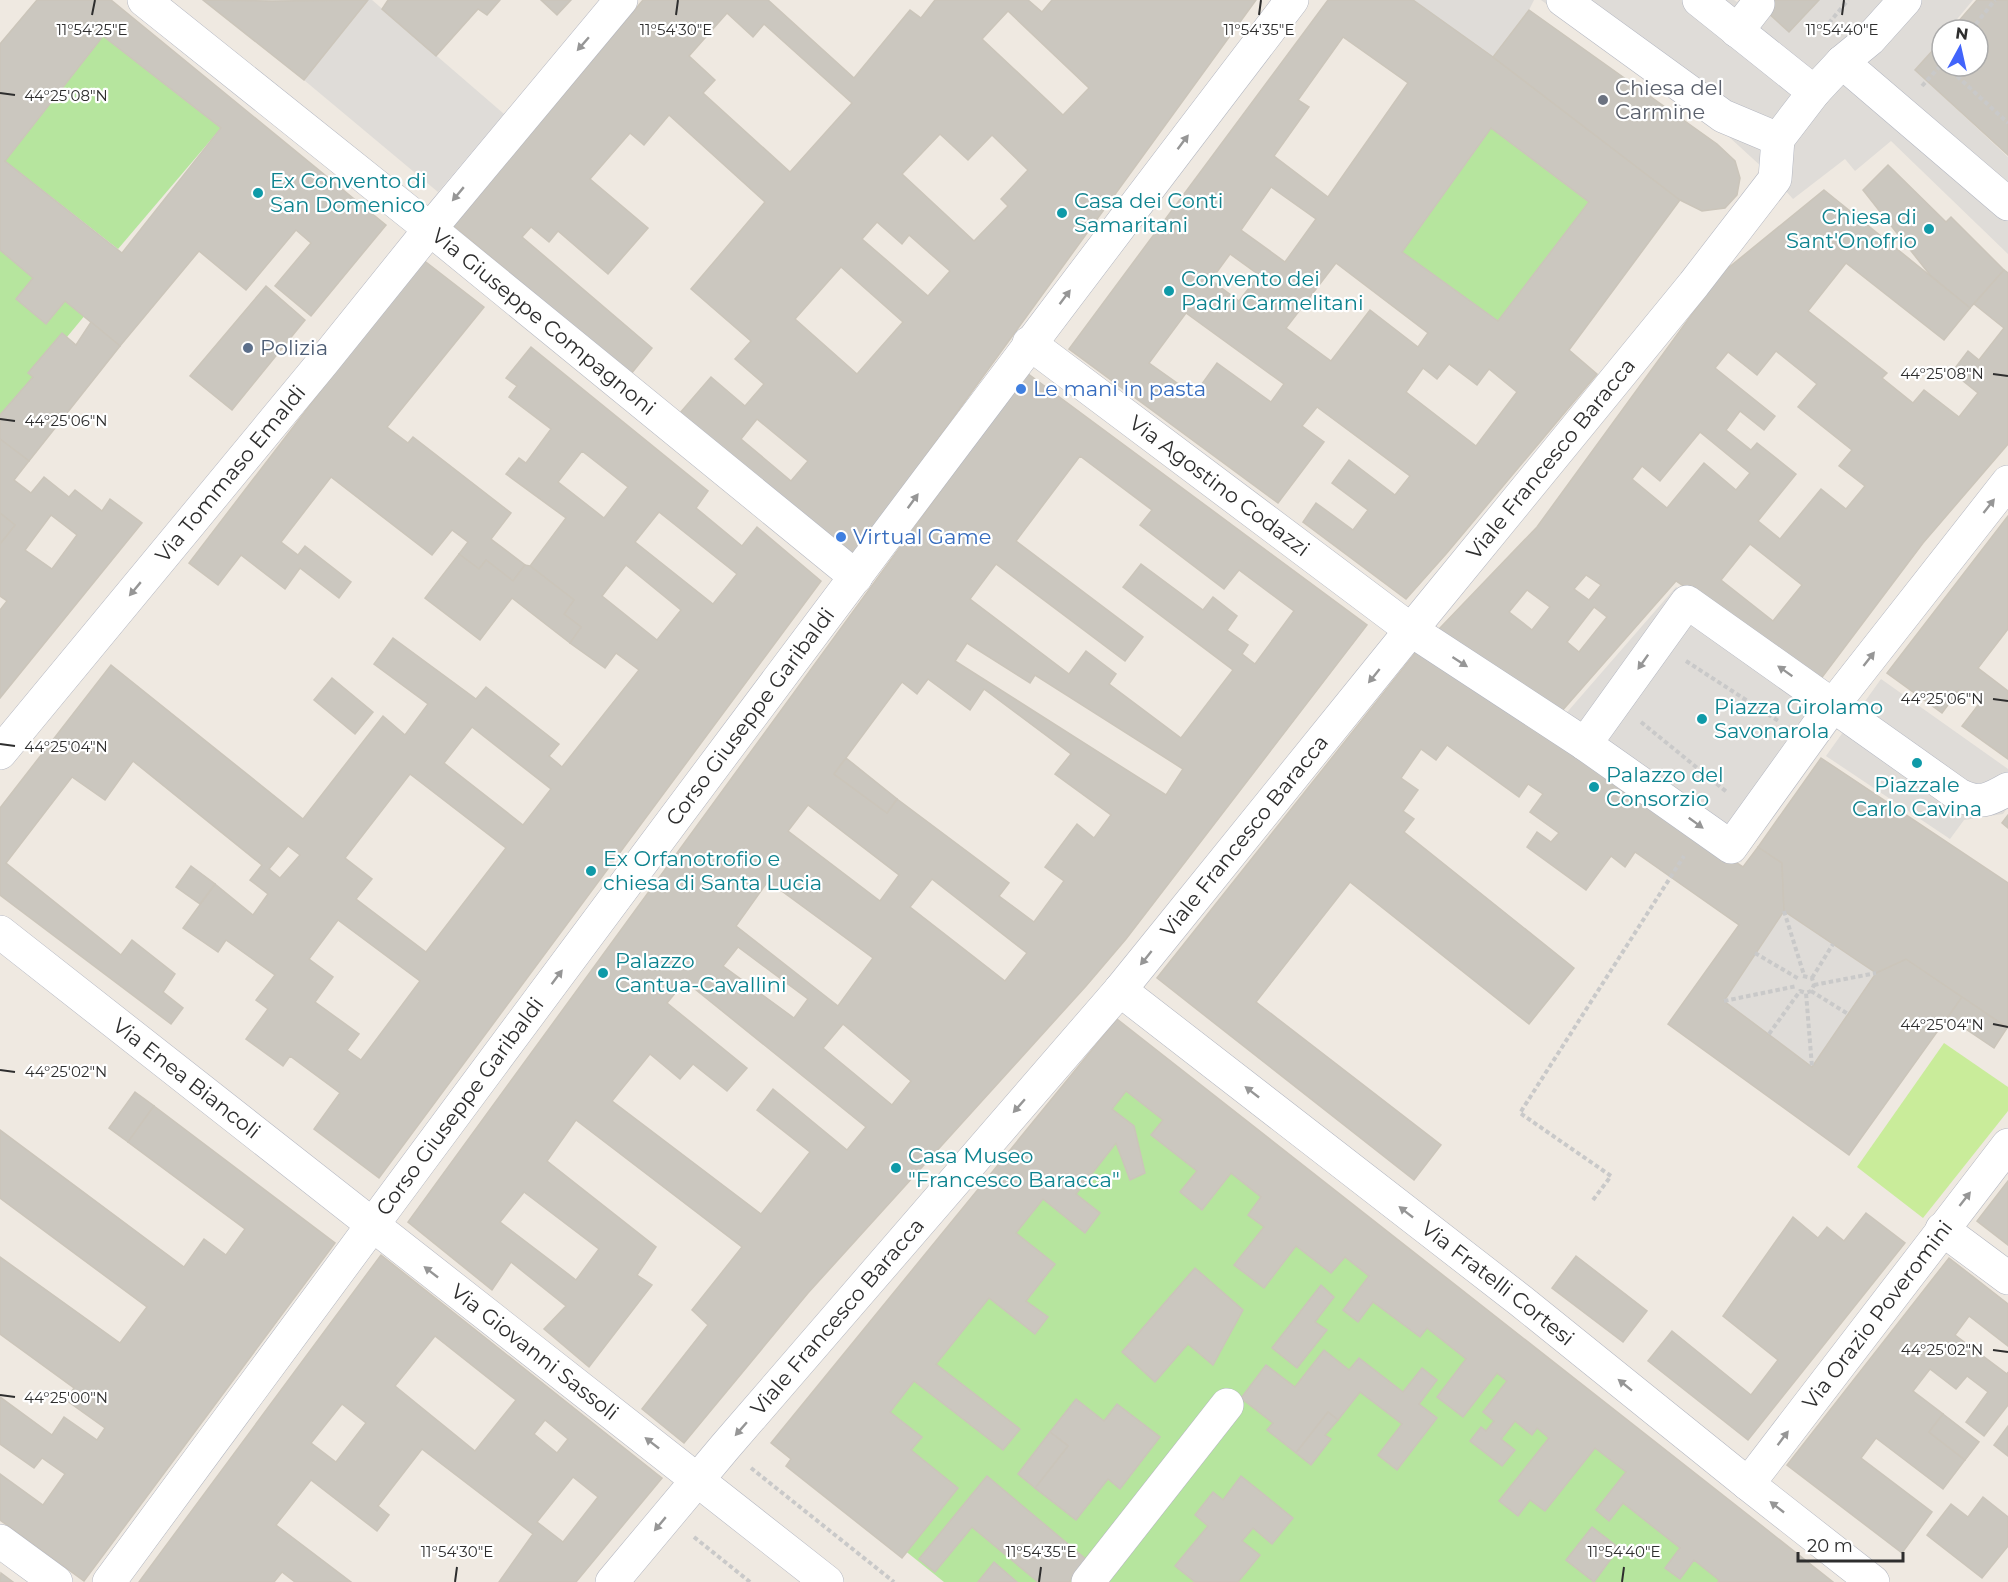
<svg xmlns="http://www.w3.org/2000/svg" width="2008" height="1582" viewBox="0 0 2008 1582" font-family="Montserrat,sans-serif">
<rect width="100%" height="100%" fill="#efe9e1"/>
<g fill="#b6e59e">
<path d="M103,36L221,128L118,249L5,161Z"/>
<path d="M1491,128L1589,202L1498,321L1402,252Z"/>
<path d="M0,236L86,314L0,418Z"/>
<path d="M1120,1035L1826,1582H944L771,1443Z"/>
</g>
<path fill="#c9ec9a" d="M1944,1043L2008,1087V1111L1923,1218L1857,1167Z"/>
<g fill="#dfdcd8">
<path d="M368,0H372L504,114L438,192L304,80Z"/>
<path d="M1413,0H1534L1529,10L1493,57Z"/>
<path d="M1541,0H1734L1737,2L1739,0H1754L1789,32L1819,0H1973L1948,30H1942V38L1915,70L2008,157V254L1891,141L1855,171L1845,159L1793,199L1775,179L1716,125Z"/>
<path d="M1676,587L1854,706L1741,862L1549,733Z"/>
<path d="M1881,679L2008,769V807L2003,814L1964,820L1950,839L1826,756Z"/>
<path d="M1784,911L1876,973L1812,1067L1724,1001Z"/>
</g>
<g fill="#cbc7bf" stroke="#cbc5ba" stroke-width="1.5" fill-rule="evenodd">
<path d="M37,0H111L386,225L311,316L275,286L311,243L296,230L246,290L199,251L120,346L65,301L46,324L16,299L33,278L0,250V44ZM103,36L221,128L122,253L5,161Z"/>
<path d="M203,0L272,1L368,0L304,80Z"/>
<path d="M388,0H500L487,15L478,9L436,56L382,9Z"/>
<path d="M541,0H571L557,15Z"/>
<path d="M643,0H768L854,78L910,10L921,18L935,0H1028L1042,12L1052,0H1256L852,557L680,413L711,377L745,406L764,384L735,359L751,341L691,289L765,202L669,115L644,145L630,133L590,179L648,228L608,274L558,231L549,242L531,227L522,237L652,348L631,374L454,226ZM1008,11L1089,88L1063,115L982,39ZM727,13L753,37L764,24L852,103L790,172L703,93L715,80L689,56ZM940,134L968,160L992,135L1028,170L1001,199L1008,206L974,241L902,174ZM877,222L902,244L909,235L950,271L928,296L862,239ZM841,267L903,322L857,374L795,319ZM757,419L808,461L791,481L741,439Z"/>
<path d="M1328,0H1413L1493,57L1680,200L1569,350L1597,374L1446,554L1406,599L1303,522L1316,503L1353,530L1368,510L1332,483L1349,460L1395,495L1410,476L1317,407L1302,426L1324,442L1278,503L1069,349ZM1343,37L1408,83L1328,197L1274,156L1309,107L1298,100ZM1491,128L1589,202L1498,321L1402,252ZM1271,187L1316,219L1285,262L1241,230ZM1230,254L1259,275L1239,301L1211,280ZM1336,263L1428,333L1418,347L1370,310L1331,361L1286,328ZM1186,313L1284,384L1271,402L1217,363L1194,395L1149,363ZM1449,364L1477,385L1489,369L1517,392L1476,446L1406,392L1423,368L1437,379Z"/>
<path d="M1754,0H1819L1789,32Z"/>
<path d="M1977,0H2008V155L1915,70L1942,40V66H1978V30H1951Z"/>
<path d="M1529,10L1717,144L1735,161L1740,178L1737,195L1725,208L1702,211L1680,200L1493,57Z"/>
<path d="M1888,165L1946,222L1951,217L2004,270L1970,308L1930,275L1863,190Z"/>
<path d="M1824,190L1970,308L1944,340L1846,263L1808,311L1887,373L1882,378L1913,403L1924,390L1959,417L1978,393L1952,372L1968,351L1979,360L2004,328L1974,304L2004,270L2008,273V444L1923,543L1820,680L1676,581L1561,712L1438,630L1537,527L1722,273ZM1776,351L1817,384L1798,407L1852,450L1839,466L1865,486L1846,509L1821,489L1780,539L1758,521L1796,474L1757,443L1751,450L1726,430L1740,411L1764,430L1775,416L1715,368L1728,352L1757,375ZM1700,432L1750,473L1736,490L1704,463L1667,508L1632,479L1642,466L1660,481ZM1750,544L1802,585L1773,621L1721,580ZM1586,575L1601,585L1589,600L1574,589ZM1527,590L1550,607L1532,630L1509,612ZM1594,607L1607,617L1579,652L1567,642Z"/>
<path d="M422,259L484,307L387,427L408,443L413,437L511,513L491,539L525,565L513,581L486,560L479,569L459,554L468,542L452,530L432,555L331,477L281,542L298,555L305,546L351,582L339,598L300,568L285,589L241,555L218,585L189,563Z"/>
<path d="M266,286L305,320L232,410L190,376Z"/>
<path d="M91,322L120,346L29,461L0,439V415L33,377L28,373L62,333L76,345Z"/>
<path d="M531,347L708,491L696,508L742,546L757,527L821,581L379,1178L314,1129L340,1093L290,1056L283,1066L246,1039L268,1009L256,1000L275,975L226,940L218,952L183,928L215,884L253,915L268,894L250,880L262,865L133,761L105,800L72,777L6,863L121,955L132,940L175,974L163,992L183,1008L171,1024L0,895V808L111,665L303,819L383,716L405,735L428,704L374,664L393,638L476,699L486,687L559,744L549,756L562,767L639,670L616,653L605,668L570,643L581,627L564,614L574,600L530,566L566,518L506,474L519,458L526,463L551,429L509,397L517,386L506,378ZM582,451L628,487L604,518L558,482ZM659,512L737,574L713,604L635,542ZM626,565L681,610L657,640L602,596ZM472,727L551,789L523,825L444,763ZM410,774L506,848L426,952L356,899L372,879L345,858ZM288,846L300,855L280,878L269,869ZM338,920L420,981L361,1060L347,1050L359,1034L315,1002L333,977L309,959Z"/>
<path d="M1027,373L1367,625L1126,939L1086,986L808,1293L684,1443L642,1409L708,1325L692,1310L742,1247L576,1120L547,1161L656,1247L637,1275L652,1285L589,1367L544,1329L566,1306L511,1262L492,1290L408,1222ZM1080,456L1152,510L1140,525L1224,589L1239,570L1294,611L1255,664L1242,654L1248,645L1227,630L1237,616L1213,597L1203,610L1141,564L1123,587L1233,670L1181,738L1109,684L1116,674L1086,651L1069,674L970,599L996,564L1125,661L1143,637L1016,541ZM967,643L1030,683L1035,675L1183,769L1166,795L955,661ZM928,679L970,710L984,689L1071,754L1055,774L1111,815L1094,838L1077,824L1045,867L1064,881L1034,922L999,896L1009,883L897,799L887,813L834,774L902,682L917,694ZM808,805L899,875L880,901L788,831ZM932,879L1027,953L1005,981L910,907ZM768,881L873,958L838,1006L736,926ZM738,947L808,999L794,1018L723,966ZM685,981L866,1127L847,1150L773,1089L757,1110L810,1152L761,1214L612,1101L650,1054L680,1079L693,1064L727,1091L747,1068L667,1003ZM843,1024L911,1081L892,1105L823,1048ZM524,1192L599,1249L576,1280L500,1222Z"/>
<path d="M0,439L29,461L14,480L31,493L44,477L69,497L75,490L102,511L110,499L142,523L0,698V610L7,601L0,596V544L15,525L0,513ZM51,515L77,535L52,569L25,550Z"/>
<path d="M0,513L15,525L0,544Z"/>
<path d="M2008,516V629L1978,668L2008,691V759L1962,726L1979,704L1959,690L1942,713L1887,673Z"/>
<path d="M459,554L479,569L486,560L513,581L525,565L530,566L574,600L564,614L581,627L570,643L512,598L480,640L425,598Z"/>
<path d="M1416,652L1743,867L1758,847L1782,863L1784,911L1724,1001L1812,1067L1876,973L1906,959L1962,997L1849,1155L1668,1024L1739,925L1635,852L1625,867L1611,856L1586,890L1527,847L1537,832L1551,842L1559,833L1530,812L1543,794L1528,784L1519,797L1447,745L1436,760L1421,749L1401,778L1418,790L1403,811L1414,819L1404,832L1574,968L1529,1024L1350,882L1256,1002L1441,1145L1414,1180L1157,978Z"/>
<path d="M332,678L373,712L355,734L314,700Z"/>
<path d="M846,758L897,799L887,813L834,774Z"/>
<path d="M1821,758L2008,883V1028L1906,959L1876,973L1784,911L1782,863L1758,847Z"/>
<path d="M2008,815V828L2002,823Z"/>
<path d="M191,866L215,884L200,904L176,887Z"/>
<path d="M1962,997L2007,1028L1994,1048L1948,1017Z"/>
<path d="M1117,1019L1747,1514L1833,1582H1718L1719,1580L1694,1560L1680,1579L1665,1568L1680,1548L1623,1503L1609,1521L1596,1510L1626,1472L1595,1448L1545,1511L1530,1500L1518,1516L1499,1501L1549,1438L1537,1428L1532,1435L1515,1421L1501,1439L1515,1450L1502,1466L1470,1441L1481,1427L1486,1431L1494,1421L1483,1412L1507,1381L1497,1373L1463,1417L1437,1397L1466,1359L1427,1328L1420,1337L1373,1302L1358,1322L1343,1310L1369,1276L1345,1257L1331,1273L1296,1246L1264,1288L1234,1265L1264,1227L1248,1215L1261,1197L1231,1173L1202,1210L1180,1192L1197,1171L1151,1135L1163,1120L1126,1091L1112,1109L1134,1126L1145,1173L1130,1180L1116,1143L1076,1194L1100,1213L1085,1233L1043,1199L1016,1233L1055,1264L1026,1301L1048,1317L1035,1334L989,1298L936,1364L1020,1429L1003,1450L914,1381L890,1412L922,1437L911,1450L958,1488L902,1558L786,1466L791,1459L771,1443Z"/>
<path d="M135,1092L154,1106L128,1142L109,1128Z"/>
<path d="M154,1106L335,1243L84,1581L0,1520V1474L43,1505L65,1474L42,1458L34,1468L0,1444V1397L52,1435L64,1417L97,1440L105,1428L66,1400L74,1388L0,1334V1257L120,1343L147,1307L0,1198V1130L184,1267L204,1239L226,1255L245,1229L128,1142Z"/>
<path d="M2008,1181V1245L1977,1221Z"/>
<path d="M1866,1213L1905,1243L1748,1440L1648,1361L1672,1331L1751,1395L1778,1360L1723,1316L1793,1217L1818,1238L1827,1227L1844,1241Z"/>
<path d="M381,1255L662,1478L576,1582H499L533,1534L422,1449L378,1506L389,1515L377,1531L311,1480L276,1525L351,1582H295L282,1572L274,1582H139ZM435,1336L516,1400L475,1451L395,1386ZM342,1404L366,1423L336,1462L311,1443ZM545,1420L568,1439L557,1453L534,1434ZM573,1477L598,1497L563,1542L537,1522Z"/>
<path d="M1576,1256L1647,1311L1623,1342L1552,1288Z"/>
<path d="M1949,1258L2008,1304V1346L1969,1316L1955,1335L2007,1374L2008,1372V1405L1984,1436L1966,1422L1988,1392L1967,1376L1956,1389L1930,1369L1913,1391L1943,1414L1929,1432L1965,1460L1943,1489L1876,1438L1861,1458L1932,1512L1902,1553L1787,1465Z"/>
<path d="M1195,1268L1243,1310L1213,1365L1188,1344L1155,1382L1122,1352Z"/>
<path d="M1321,1285L1334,1297L1315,1322L1327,1330L1297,1368L1272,1348Z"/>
<path d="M1324,1350L1349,1370L1359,1358L1403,1392L1422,1368L1437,1380L1419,1404L1437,1418L1397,1470L1378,1455L1402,1424L1360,1392L1338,1420L1328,1412L1296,1453L1267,1430L1273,1423L1241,1398L1266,1365L1295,1387Z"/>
<path d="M1076,1399L1104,1421L1117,1404L1160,1437L1120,1489L1108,1479L1076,1520L1035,1488L1068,1446L1050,1432Z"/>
<path d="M1328,1412L1338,1420L1325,1435L1331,1439L1311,1465L1296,1453Z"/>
<path d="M1943,1414L1979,1442L1965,1460L1929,1432Z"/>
<path d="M2008,1426V1456L1994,1445Z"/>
<path d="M1050,1432L1068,1446L1035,1488L1018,1474Z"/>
<path d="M987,1476L1087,1560L1069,1582H1038L972,1527L935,1572L919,1559Z"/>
<path d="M1241,1476L1293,1518L1272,1544L1253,1528L1242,1541L1260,1555L1238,1582H1195L1175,1566L1208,1526L1195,1515L1213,1492L1223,1500Z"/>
<path d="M1983,1497L2008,1517V1546L1982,1578L1927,1535L1951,1504L1968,1517Z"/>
<path d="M1592,1527L1619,1548L1594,1582L1566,1560Z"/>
<path d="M994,1562L1017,1582H978Z"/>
<path d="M1,1573L13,1582H0Z"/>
</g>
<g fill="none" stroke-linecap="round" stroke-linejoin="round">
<defs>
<g id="minor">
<path id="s1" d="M144,0L430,229L856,577"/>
<path d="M1563,0L1723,116L1778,139"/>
<path d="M1699,0L1814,92"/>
<path d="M1737,31L1758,4"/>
<path d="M1842,62L2008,204"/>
<path id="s2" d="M1029,343L1411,630L1585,744"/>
<path d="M2008,482L1833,705L1731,847L1585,744L1687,602L1959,795C1979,805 1989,800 2008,789"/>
<path id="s3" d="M0,753L323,362L430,229L621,0"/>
<path id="s4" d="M0,932L827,1582"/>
<path id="s5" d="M1120,990L1521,1301L1748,1484L1873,1582"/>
<path d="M1942,1229L2008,1278"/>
<path id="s6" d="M1748,1484L2008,1145"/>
<path d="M0,1541L56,1582"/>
<path id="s7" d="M109,1582C499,1052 892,523 1292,0"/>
<path id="s8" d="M612,1582L725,1447L1120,990L1411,630L1694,284L1775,179L1778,139L1814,92L1842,62L1870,39L1905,0"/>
<path d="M1088,1582L1227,1405"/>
</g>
</defs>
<use href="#minor" stroke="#b4b7c1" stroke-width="34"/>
<g stroke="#c9c9c9" stroke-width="4" stroke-dasharray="4.5 3" stroke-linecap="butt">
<path d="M1824,29L1848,0"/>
<path d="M1971,30L1995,0"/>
<path d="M1946,66L2008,123"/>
<path d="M1922,86L1942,64"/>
<path d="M1686,661L1780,722"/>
<path d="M1641,722L1728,793"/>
<path d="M1784,911L1804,975"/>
<path d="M1755,953L1799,979"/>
<path d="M1803,976L1812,978L1814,985L1811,991L1806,993"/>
<path d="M1812,978L1833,944"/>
<path d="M1814,985L1876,973"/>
<path d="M1811,991L1848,1014"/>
<path d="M1724,1001L1797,986"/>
<path d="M1769,1034L1800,991L1806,993L1812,1067"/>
<path d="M1593,1200L1611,1176L1520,1113L1684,856"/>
<path d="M751,1468L894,1582"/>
<path d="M694,1537L750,1582"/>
</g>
<use href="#minor" stroke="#fff" stroke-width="33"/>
</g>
<defs><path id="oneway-solid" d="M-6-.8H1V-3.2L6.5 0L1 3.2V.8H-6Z" transform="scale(1.5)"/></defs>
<g fill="#969696">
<use href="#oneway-solid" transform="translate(583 44) rotate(131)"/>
<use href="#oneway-solid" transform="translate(1183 142) rotate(-53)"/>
<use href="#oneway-solid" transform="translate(458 194) rotate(130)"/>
<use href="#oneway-solid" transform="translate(1065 297) rotate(-53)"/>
<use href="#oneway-solid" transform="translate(913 501) rotate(-54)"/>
<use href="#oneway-solid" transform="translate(1989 506) rotate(-52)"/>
<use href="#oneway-solid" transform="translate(135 589) rotate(130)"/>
<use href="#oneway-solid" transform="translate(1869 659) rotate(-52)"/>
<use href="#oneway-solid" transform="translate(1460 662) rotate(33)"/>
<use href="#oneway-solid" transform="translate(1643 662) rotate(125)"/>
<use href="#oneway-solid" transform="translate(1785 671) rotate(-145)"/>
<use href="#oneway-solid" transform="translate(1374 676) rotate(129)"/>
<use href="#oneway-solid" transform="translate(1696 823) rotate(36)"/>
<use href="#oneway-solid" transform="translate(1146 958) rotate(129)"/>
<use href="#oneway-solid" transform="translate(557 977) rotate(-53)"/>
<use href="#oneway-solid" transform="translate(1252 1092) rotate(-142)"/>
<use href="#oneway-solid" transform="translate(1019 1106) rotate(131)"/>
<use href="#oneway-solid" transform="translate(1965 1199) rotate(-52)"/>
<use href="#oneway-solid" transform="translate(1406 1212) rotate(-142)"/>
<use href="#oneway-solid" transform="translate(431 1272) rotate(-142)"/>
<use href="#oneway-solid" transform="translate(1625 1385) rotate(-141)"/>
<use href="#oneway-solid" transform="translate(741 1429) rotate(131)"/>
<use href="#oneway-solid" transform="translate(1783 1438) rotate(-53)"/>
<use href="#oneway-solid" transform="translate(652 1443) rotate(-142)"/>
<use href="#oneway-solid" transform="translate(1777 1507) rotate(-142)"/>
<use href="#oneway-solid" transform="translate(660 1524) rotate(130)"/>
</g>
<path fill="none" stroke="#2e2e2e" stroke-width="2" d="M92,15L95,0M676,15L678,0M1259,15L1261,0M1842,15L1844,0M0,93L15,95M1993,374L2008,376M0,419L15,421M1993,699L2008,701M0,744L15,746M1993,1024L2008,1027M0,1070L15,1072M1993,1350L2008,1352M0,1395L15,1397M455,1582L457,1567M1039,1582L1041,1567M1622,1582L1624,1567"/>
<circle fill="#6b7280" stroke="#fff" stroke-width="2" cx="1603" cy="100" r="6"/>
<g fill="#0f9aa8" stroke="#fff" stroke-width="2">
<circle cx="258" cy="193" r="6"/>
<circle cx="1062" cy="213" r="6"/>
<circle cx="1929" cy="229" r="6"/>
<circle cx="1169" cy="291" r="6"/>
<circle cx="1702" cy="719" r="6"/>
<circle cx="1917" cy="763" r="6"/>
<circle cx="1594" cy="787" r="6"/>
<circle cx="591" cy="871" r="6"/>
<circle cx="603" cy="973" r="6"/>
<circle cx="896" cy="1168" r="6"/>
</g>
<circle fill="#5c6f8a" stroke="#fff" stroke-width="2" cx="248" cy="348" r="6"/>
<g fill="#3f7fe0" stroke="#fff" stroke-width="2">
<circle cx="1021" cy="389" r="6"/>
<circle cx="841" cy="537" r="6"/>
</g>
<g text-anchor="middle" stroke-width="4.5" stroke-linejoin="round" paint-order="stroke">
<g font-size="21" fill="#5b616d" stroke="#fff" text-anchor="start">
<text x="1615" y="95">Chiesa del<tspan x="1615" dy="24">Carmine</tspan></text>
</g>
<g font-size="21" fill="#0d838f" stroke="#fff" text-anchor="start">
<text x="270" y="188">Ex Convento di<tspan x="270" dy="24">San Domenico</tspan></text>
<text x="1074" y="208">Casa dei Conti<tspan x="1074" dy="24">Samaritani</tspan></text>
<text x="1917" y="224" text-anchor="end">Chiesa di<tspan x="1917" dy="24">Sant'Onofrio</tspan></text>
<text x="1181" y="286">Convento dei<tspan x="1181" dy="24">Padri Carmelitani</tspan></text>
<text x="1714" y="714">Piazza Girolamo<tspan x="1714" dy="24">Savonarola</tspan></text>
<text x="1606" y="782">Palazzo del<tspan x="1606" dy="24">Consorzio</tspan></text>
<text x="1917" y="792" text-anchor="middle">Piazzale<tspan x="1917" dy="24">Carlo Cavina</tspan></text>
<text x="603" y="866">Ex Orfanotrofio e<tspan x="603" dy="24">chiesa di Santa Lucia</tspan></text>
<text x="615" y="968">Palazzo<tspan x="615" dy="24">Cantua-Cavallini</tspan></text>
<text x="908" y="1163">Casa Museo<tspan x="908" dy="24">"Francesco Baracca"</tspan></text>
</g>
<g font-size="21" fill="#2e2e2e" stroke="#fff">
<text dy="7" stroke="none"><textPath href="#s1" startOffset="513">Via Giuseppe Compagnoni</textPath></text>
<text dy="7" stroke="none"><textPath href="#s8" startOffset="1464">Viale Francesco Baracca</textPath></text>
<text dy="7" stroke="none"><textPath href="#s3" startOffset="362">Via Tommaso Emaldi</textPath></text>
<text dy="7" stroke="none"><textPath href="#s2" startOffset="238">Via Agostino Codazzi</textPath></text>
<text dy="7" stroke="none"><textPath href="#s7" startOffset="1077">Corso Giuseppe Garibaldi</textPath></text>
<text dy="7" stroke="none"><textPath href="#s8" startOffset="978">Viale Francesco Baracca</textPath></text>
<text dy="7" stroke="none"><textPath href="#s4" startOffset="237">Via Enea Biancoli</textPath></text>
<text dy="7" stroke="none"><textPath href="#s7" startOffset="591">Corso Giuseppe Garibaldi</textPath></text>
<text dy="7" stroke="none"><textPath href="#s5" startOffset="478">Via Fratelli Cortesi</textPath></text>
<text dy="7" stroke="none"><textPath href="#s6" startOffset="213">Via Orazio Poveromini</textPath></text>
<text dy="7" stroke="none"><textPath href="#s8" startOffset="348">Viale Francesco Baracca</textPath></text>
<text dy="7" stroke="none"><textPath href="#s4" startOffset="680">Via Giovanni Sassoli</textPath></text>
</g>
<g font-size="21" fill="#4e5e75" stroke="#fff" text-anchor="start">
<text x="260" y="355">Polizia</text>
</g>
<g font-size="21" fill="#366cbe" stroke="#fff" text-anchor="start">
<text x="1033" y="396">Le mani in pasta</text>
<text x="853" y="544">Virtual Game</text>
</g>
</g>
<g font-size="15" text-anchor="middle" fill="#2e2e2e" stroke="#fff" stroke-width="4.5" stroke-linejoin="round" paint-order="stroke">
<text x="92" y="35">11°54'25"E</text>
<text x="676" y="35">11°54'30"E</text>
<text x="1259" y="35">11°54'35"E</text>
<text x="1842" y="35">11°54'40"E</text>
<text x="66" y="101">44°25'08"N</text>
<text x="1942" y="379">44°25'08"N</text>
<text x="66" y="426">44°25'06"N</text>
<text x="1942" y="704">44°25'06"N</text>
<text x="66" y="752">44°25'04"N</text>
<text x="1942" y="1030">44°25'04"N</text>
<text x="66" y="1077">44°25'02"N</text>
<text x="1942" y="1355">44°25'02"N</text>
<text x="66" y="1403">44°25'00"N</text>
<text x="457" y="1557">11°54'30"E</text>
<text x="1041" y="1557">11°54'35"E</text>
<text x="1624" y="1557">11°54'40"E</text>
</g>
<g transform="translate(1960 48) rotate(8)"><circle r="28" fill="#ffffff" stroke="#ababab" stroke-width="1.5"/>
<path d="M0-4.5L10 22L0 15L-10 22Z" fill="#4264fb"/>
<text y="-9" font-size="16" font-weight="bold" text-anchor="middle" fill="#2e2e2e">N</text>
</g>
<path d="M1798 1552v9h105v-9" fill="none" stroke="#2e2e2e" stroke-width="3"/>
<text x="1807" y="1552" font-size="18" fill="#2e2e2e" stroke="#ffffff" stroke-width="4.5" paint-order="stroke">20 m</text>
</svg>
